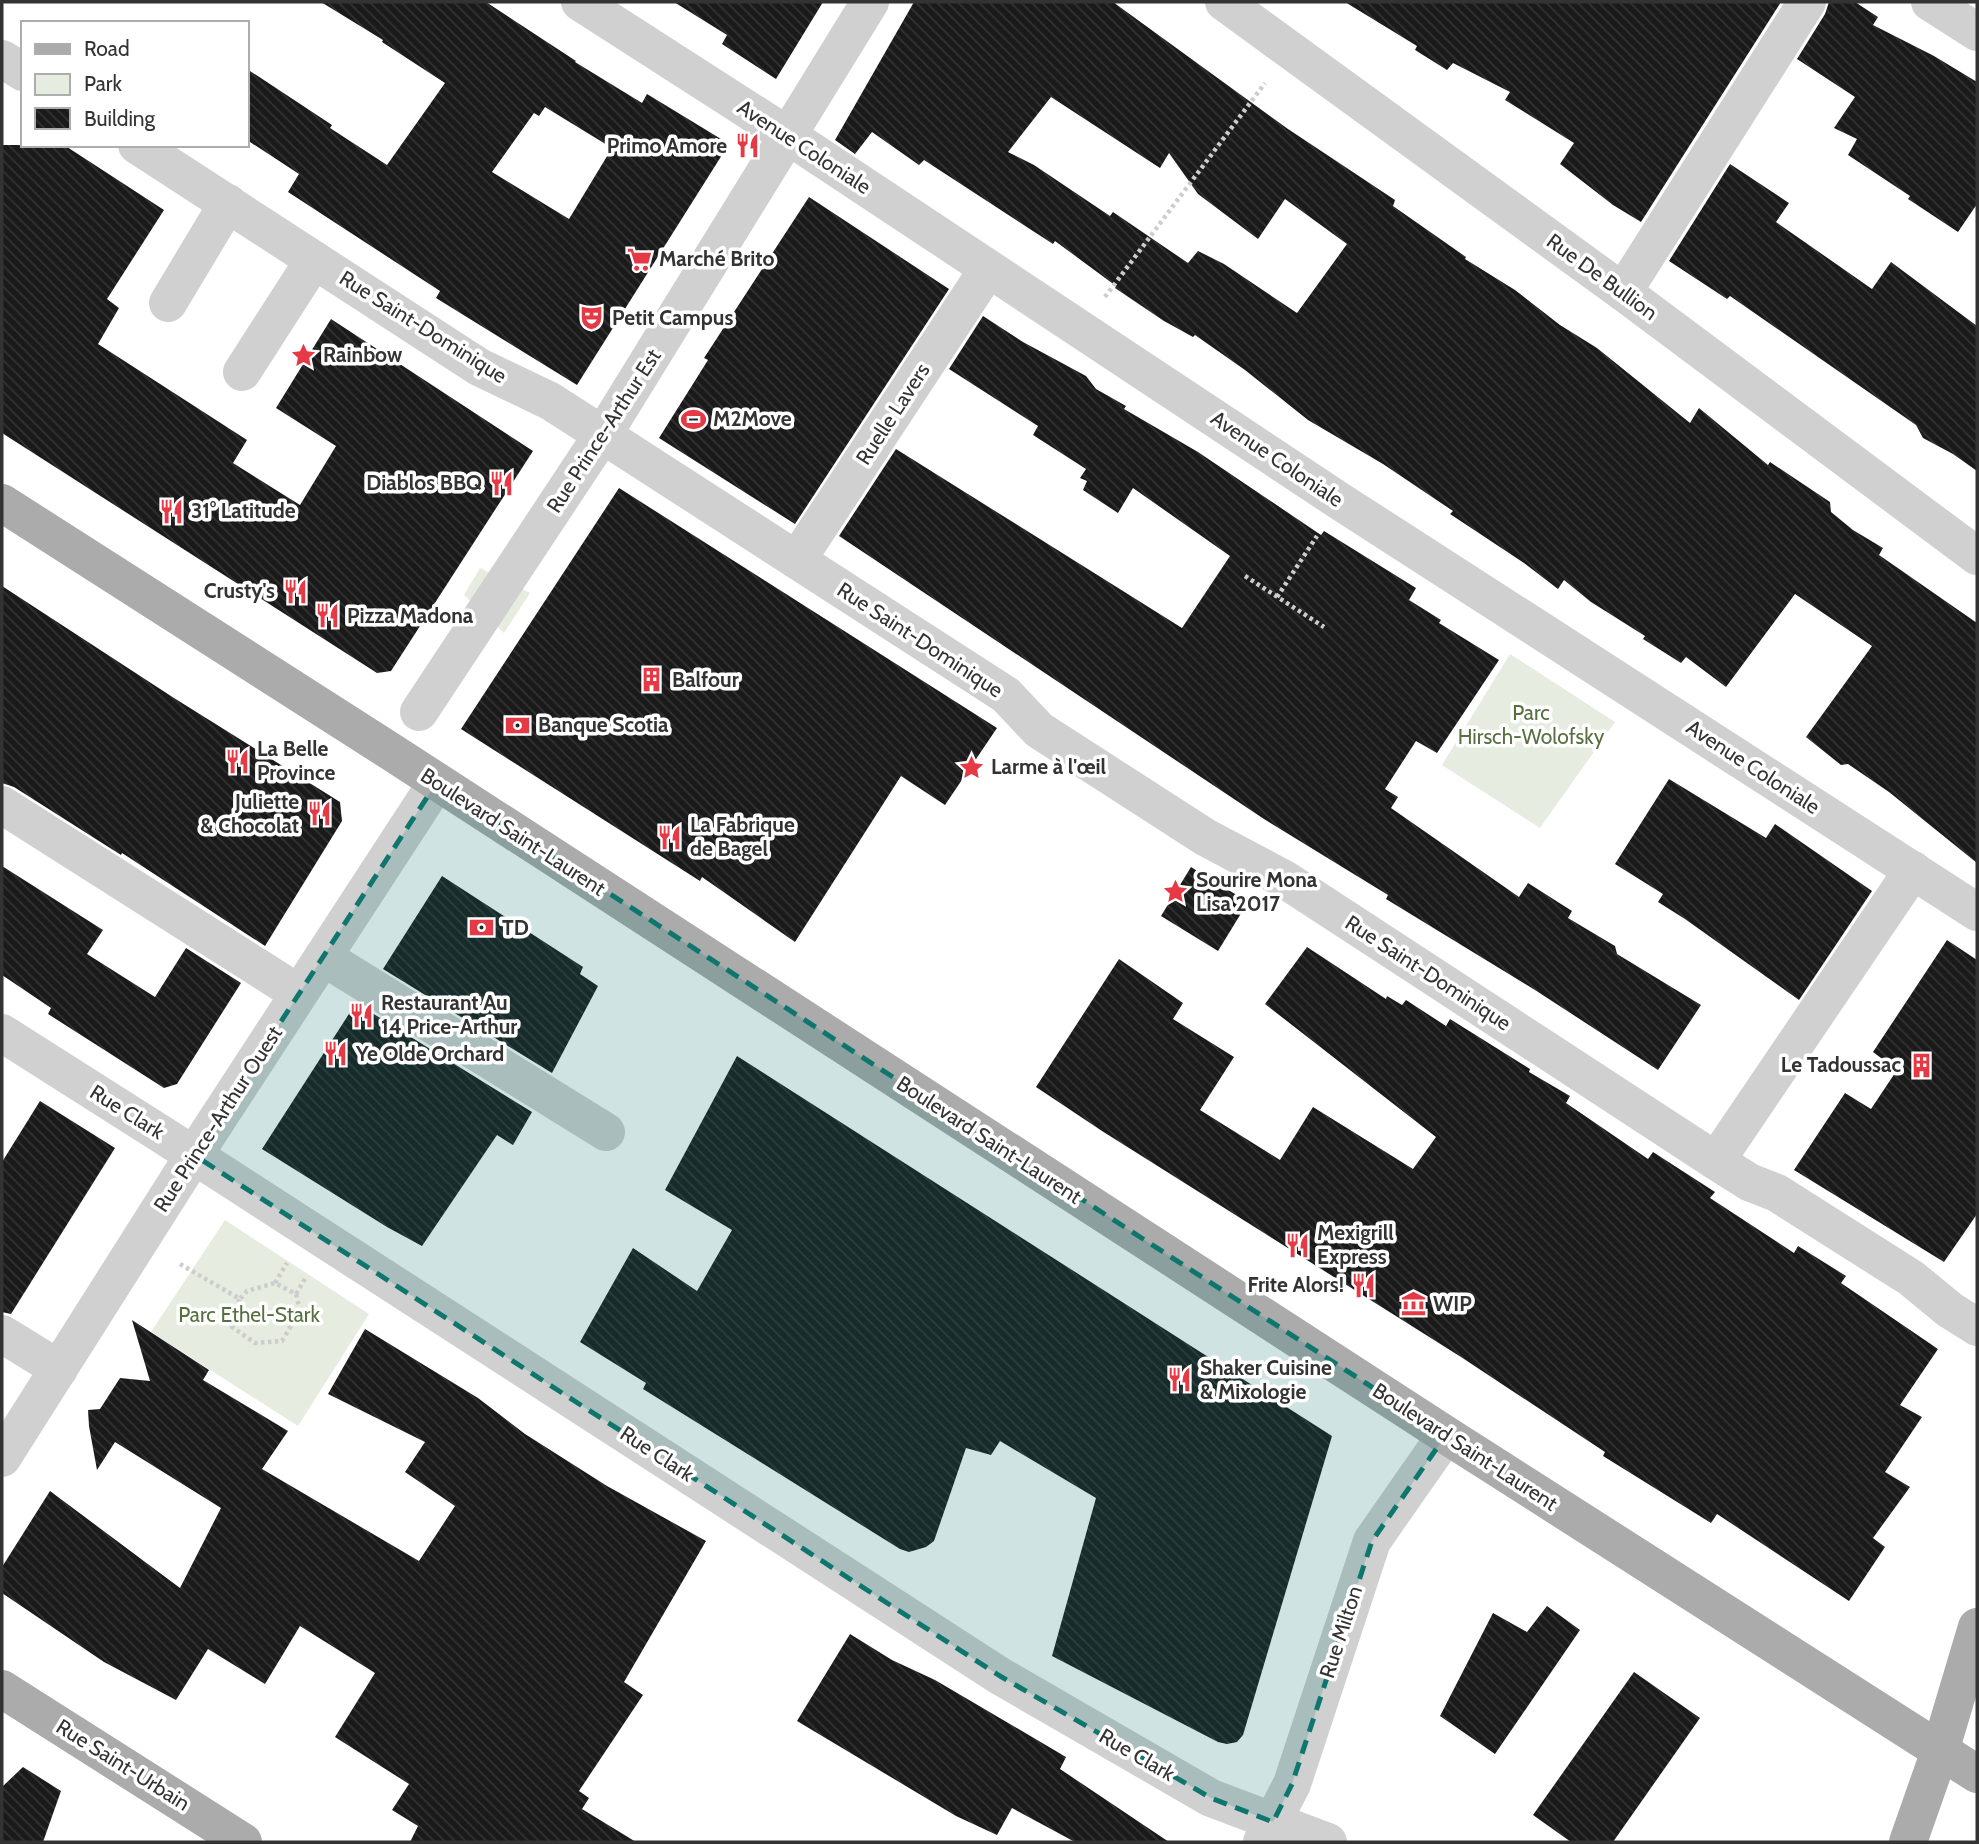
<svg xmlns="http://www.w3.org/2000/svg" width="1979" height="1844" viewBox="0 0 1979 1844" font-family="Cabin,sans-serif">
<defs>
<pattern id="building-back-hatch" width="6" height="6" patternUnits="userSpaceOnUse" patternTransform="scale(1.75)"><rect width="6" height="6" fill="#1a1a1a"/><path d="M-1 5l2 2M0 0l6 6M5-1l2 2" fill="none" stroke="#333"/></pattern>
</defs>
<rect width="100%" height="100%" fill="#fff"/>
<g fill="#e6ecdf">
<path d="M480,568L530,593L504,633L464,595Z"/>
<path d="M1510,654L1615,722L1540,828L1442,765Z"/>
<path d="M225,1220L369,1314L298,1426L151,1332Z"/>
</g>
<g fill="url(#building-back-hatch)" fill-rule="evenodd">
<path d="M321,2H486L576,61L575,62L642,103L647,94L721,139L722,155L577,385L436,298L440,291L288,192L299,174L247,140V69L332,125L330,128L387,165L445,83L382,42L383,40ZM545,107L612,148L569,219L492,172L534,113L539,116Z"/>
<path d="M674,2H823L776,79L722,44L727,35Z"/>
<path d="M914,2H1113L1288,129L1395,200L1393,206L1466,257L1465,259L1515,290L1560,325L1597,348L1690,423L1699,408L1768,465L1770,462L1830,502L1831,512L1853,530L1883,548L1879,555L1977,623V863L1889,792L1848,764L1841,765L1806,737L1872,646L1795,594L1726,687L1686,657L1681,663L1643,639L1645,636L1591,602L1564,580L1558,589L1524,563L1450,514L1453,511L1383,464L1308,420L1245,370L1195,335L1193,337L1164,321L1115,288L1116,286L1055,241L1053,244L924,160L919,165L872,132L855,154L835,140ZM1051,97L1160,168L1169,153L1198,194L1258,239L1285,199L1347,244L1297,313L1224,264L1198,251L1188,263L1113,212L1110,216L1034,165L1008,152Z"/>
<path d="M1345,2H1781L1641,222L1613,205L1560,164L1574,143L1505,100L1510,92L1453,63L1447,70L1415,50L1417,46Z"/>
<path d="M1829,2H1855L1878,17L1873,25L1934,56L1977,82V204L1958,232L1908,199L1910,196L1848,155L1857,139L1834,128L1855,97L1797,59L1825,14Z"/>
<path d="M2,145H64L164,210L107,299L119,308L98,344L247,440L233,463L300,505L336,446L276,408L331,319L533,451L391,671L377,673L2,433Z"/>
<path d="M1730,164L1789,203L1776,222L1872,289L1891,262L1977,326V471L1953,454L1923,438L1916,425L1730,296L1727,299L1669,261Z"/>
<path d="M809,197L949,289L795,524L659,438L708,360L704,358Z"/>
<path d="M983,316L1023,342L1086,376L1096,389L1126,406L1124,409L1198,452L1321,535L1324,531L1416,588L1409,600L1441,620L1439,623L1499,660L1437,753L1416,741L1385,789L1398,797L1391,808L1519,897L1528,883L1572,911L1568,918L1615,946L1617,954L1701,1005L1658,1070L1535,990L1386,899L1388,895L1264,819L839,536L896,449L1182,628L1230,556L1133,488L1118,513L1083,490L1087,481L1080,478L1086,469L1033,435L1038,426L949,369Z"/>
<path d="M619,488L997,728L945,805L901,776L795,942L702,877L700,881L461,729Z"/>
<path d="M2,586L174,698L340,802L342,821L265,946L122,853L121,855L14,787L2,783Z"/>
<path d="M1669,779L1766,838L1775,824L1872,891L1799,1000L1685,919L1658,902L1663,894L1615,864Z"/>
<path d="M2,866L103,930L87,954L155,997L186,948L241,983L177,1084L164,1088L48,1014L51,1008L2,975Z"/>
<path d="M1191,867L1248,902L1218,951L1161,916Z"/>
<path d="M442,876L583,967L580,974L598,986L552,1073L383,969Z"/>
<path d="M1947,940L1977,960V1214L1944,1262L1794,1170L1845,1093L1871,1109L1897,1070L1873,1052Z"/>
<path d="M1307,947L1386,999L1387,996L1402,1005L1406,1000L1446,1026L1450,1019L1530,1069L1529,1072L1570,1096L1566,1103L1648,1159L1653,1152L1715,1192L1710,1198L1794,1253L1798,1246L1846,1276L1841,1283L1938,1349L1900,1405L1922,1417L1885,1472L1910,1487L1873,1538L1885,1547L1849,1601L1717,1514L1711,1523L1603,1456L1605,1452L1461,1357L1102,1131L1036,1087L1119,959L1183,1003L1173,1019L1234,1057L1200,1110L1280,1160L1313,1107L1413,1169L1436,1137L1265,1004Z"/>
<path d="M356,1003L532,1112L513,1145L497,1135L422,1246L387,1227L262,1149Z"/>
<path d="M737,1056L1332,1436L1243,1735L1237,1742L1227,1744L1218,1742L1052,1656L1096,1498L1000,1441L991,1455L966,1448L934,1541L926,1547L909,1552L900,1549L643,1389L646,1383L580,1342L633,1248L697,1291L732,1230L665,1190Z"/>
<path d="M40,1101L115,1148L11,1314L2,1312V1162Z"/>
<path d="M132,1320L209,1370L203,1380L288,1431L262,1469L419,1561L455,1506L405,1472L425,1442L328,1394L365,1329L478,1398L525,1434L607,1486L706,1541L624,1682L643,1695L579,1791L589,1798L582,1809L636,1842H410L418,1826L392,1810L409,1784L335,1737L375,1673L300,1626L265,1684L208,1649L176,1700L104,1662L2,1593V1567L50,1491L180,1588L221,1508L115,1442L97,1470L89,1426L88,1410L100,1409L120,1378L150,1381Z"/>
<path d="M1547,1606L1580,1630L1495,1754L1440,1716L1493,1613L1527,1632Z"/>
<path d="M850,1634L892,1660L935,1680L1066,1757L1060,1769L1169,1842H1075L1012,1808L997,1835L956,1816L797,1721Z"/>
<path d="M1634,1672L1700,1718L1613,1842H1571L1533,1815Z"/>
<path d="M23,1767L61,1791L43,1842H2V1787Z"/>
</g>
<g fill="none" stroke-linecap="round" stroke-linejoin="round">
<g stroke="#cdcdcd" stroke-width="4.5" stroke-dasharray="3.5 3.5" stroke-linecap="butt">
<path d="M1105,297L1265,83"/>
<path d="M1245,576L1324,627"/>
<path d="M1277,597L1317,536"/>
<path d="M180,1264L240,1299L247,1291L275,1283L296,1294L300,1311L282,1341L255,1343L232,1327L234,1310L240,1299"/>
<path d="M275,1283L287,1263"/>
<path d="M296,1294L306,1277"/>
</g>
<g stroke="#d0d0d0" stroke-width="38">
<path d="M580,2L787,135L1341,502L1977,912"/>
<path d="M1224,2L1623,292L1977,556"/>
<path d="M1930,2L1977,32"/>
<path d="M2,59L23,72"/>
<path d="M137,145L479,367L550,401L603,435L1006,695L1039,730L1205,837L1284,879L1716,1161L1749,1182L1777,1193L1911,1278L1950,1310L1977,1327"/>
<path d="M1623,292L1807,2"/>
<path d="M168,303L228,203"/>
<path d="M242,372L314,260"/>
<path d="M797,560L988,269"/>
<path d="M419,712L614,417L870,2"/>
<path d="M2,805L298,993"/>
<path d="M323,957L606,1132"/>
<path d="M2,1033L161,1134L1000,1676L1211,1798L1328,1842"/>
<path d="M1716,1161L1913,870"/>
<path d="M2,1334L59,1369"/>
<path d="M2,1458L194,1155L437,782"/>
<path d="M1262,1842L1292,1784L1372,1541L1446,1435"/>
</g>
<g stroke="#ababab" stroke-width="38">
<path d="M2,503L393,753L1446,1435L1977,1774"/>
<path d="M2,1689L243,1842"/>
<path d="M1908,1842L1940,1751L1977,1627"/>
</g>
</g>
<path fill="#0f766e" fill-opacity="0.2" stroke="#0f766e" stroke-width="5" stroke-dasharray="14 9" stroke-linejoin="round" d="M437,782L1446,1435L1372,1541L1292,1784L1273,1822L1211,1798L1000,1676L194,1155Z"/>
<defs>
<symbol id="restaurant-bare" viewBox="-9 -9 18 18"><path d="M-5-6h1v4h1v-4h1v4h1v-4h1v5L-1.5 .5V6h-2V.5L-5-1ZM5-6V6H3V1.5H1.5Q1.5-4 5-6Z" fill="#e63946" stroke="#fff" stroke-width="2.5" paint-order="stroke"/></symbol>
<symbol id="supermarket-bare" viewBox="-9 -9 18 18"><path d="M-6-5.5h2.5l.6 2H6L4.5 2H-2.5L-4.4-4H-6ZM-1.5 3.2a1.3 1.3 0 1 0 .1 0ZM3 3.2a1.3 1.3 0 1 0 .1 0Z" fill="#e63946" stroke="#fff" stroke-width="2.5" paint-order="stroke"/></symbol>
<symbol id="theatre-bare" viewBox="-9 -9 18 18"><path d="M-5-5.5Q0-4 5-5.5V0Q5 5 0 6Q-5 5-5 0ZM-3.3-2.5H-1v1.5H-3.3ZM1-2.5H3.3v1.5H1ZM-2.8 1Q0 5.5 2.8 1Z" fill="#e63946" stroke="#fff" stroke-width="2.5" paint-order="stroke"/></symbol>
<symbol id="sight-bare" viewBox="-9 -9 18 18"><path d="M0-6L1.8-2.2L6-1.7L2.9 1.2L3.7 5.4L0 3.3L-3.7 5.4L-2.9 1.2L-6-1.7L-1.8-2.2Z" fill="#e63946" stroke="#fff" stroke-width="2.5" paint-order="stroke"/></symbol>
<symbol id="stadium-bare" viewBox="-9 -9 18 18"><path d="M0-5a6.5 5 0 1 0 0 10a6.5 5 0 1 0 0-10ZM-3.5-1.8h7v3.6h-7Z" fill="#e63946" stroke="#fff" stroke-width="2.5" paint-order="stroke"/></symbol>
<symbol id="building-bare" viewBox="-9 -9 18 18"><path d="M-4-6H4V6H1V3H-1V6H-4ZM-2.5-4.3h1.7v1.8h-1.7ZM.8-4.3h1.7v1.8H.8ZM-2.5-1h1.7V.8h-1.7ZM.8-1h1.7V.8H.8Z" fill="#e63946" stroke="#fff" stroke-width="2.5" paint-order="stroke"/></symbol>
<symbol id="bank-bare" viewBox="-9 -9 18 18"><path d="M-6-4H6V4H-6ZM0-2.3a2.3 2.3 0 1 0 0 4.6a2.3 2.3 0 1 0 0-4.6Z" fill="#e63946" stroke="#fff" stroke-width="2.5" paint-order="stroke"/></symbol>
<symbol id="museum-bare" viewBox="-9 -9 18 18"><path d="M0-6L6-3V-2H-6V-3ZM-5-1h2V3h-2ZM-1-1h2V3h-2ZM3-1h2V3H3ZM-6 4H6V6H-6Z" fill="#e63946" stroke="#fff" stroke-width="2.5" paint-order="stroke"/></symbol>
</defs>
<g fill-rule="evenodd">
<use href="#restaurant-bare" x="730" y="128" width="35" height="35"/>
<use href="#supermarket-bare" x="622" y="242" width="35" height="35"/>
<use href="#theatre-bare" x="574" y="300" width="35" height="35"/>
<use href="#sight-bare" x="286" y="338" width="35" height="35"/>
<use href="#stadium-bare" x="676" y="402" width="35" height="35"/>
<use href="#restaurant-bare" x="484" y="466" width="35" height="35"/>
<use href="#restaurant-bare" x="154" y="494" width="35" height="35"/>
<use href="#restaurant-bare" x="278" y="574" width="35" height="35"/>
<use href="#restaurant-bare" x="310" y="598" width="35" height="35"/>
<use href="#building-bare" x="634" y="662" width="35" height="35"/>
<use href="#bank-bare" x="500" y="708" width="35" height="35"/>
<use href="#restaurant-bare" x="220" y="744" width="35" height="35"/>
<use href="#sight-bare" x="954" y="750" width="35" height="35"/>
<use href="#restaurant-bare" x="302" y="796" width="35" height="35"/>
<use href="#restaurant-bare" x="652" y="820" width="35" height="35"/>
<use href="#sight-bare" x="1158" y="874" width="35" height="35"/>
<use href="#bank-bare" x="464" y="910" width="35" height="35"/>
<use href="#restaurant-bare" x="344" y="998" width="35" height="35"/>
<use href="#restaurant-bare" x="318" y="1036" width="35" height="35"/>
<use href="#building-bare" x="1904" y="1048" width="35" height="35"/>
<use href="#restaurant-bare" x="1280" y="1228" width="35" height="35"/>
<use href="#restaurant-bare" x="1346" y="1268" width="35" height="35"/>
<use href="#museum-bare" x="1396" y="1286" width="35" height="35"/>
<use href="#restaurant-bare" x="1162" y="1362" width="35" height="35"/>
</g>
<g text-anchor="middle" stroke-width="7" stroke-linejoin="round" paint-order="stroke">
<g font-size="21" font-weight="bold" fill="#333" stroke="#fff" text-anchor="start">
<text x="727" y="153" text-anchor="end">Primo Amore</text>
<text x="659" y="266">Marché Brito</text>
<text x="612" y="325">Petit Campus</text>
<text x="323" y="362">Rainbow</text>
<text x="713" y="426">M2Move</text>
<text x="482" y="490" text-anchor="end">Diablos BBQ</text>
<text x="191" y="518">31° Latitude</text>
<text x="275" y="598" text-anchor="end">Crusty's</text>
<text x="347" y="623">Pizza Madona</text>
<text x="672" y="687">Balfour</text>
<text x="538" y="732">Banque Scotia</text>
<text x="257" y="756">La Belle<tspan x="257" dy="24">Province</tspan></text>
<text x="991" y="774">Larme à l'œil</text>
<text x="299" y="809" text-anchor="end">Juliette<tspan x="299" dy="24">&amp; Chocolat</tspan></text>
<text x="690" y="832">La Fabrique<tspan x="690" dy="24">de Bagel</tspan></text>
<text x="1196" y="887">Sourire Mona<tspan x="1196" dy="24">Lisa 2017</tspan></text>
<text x="502" y="935">TD</text>
<text x="381" y="1010">Restaurant Au<tspan x="381" dy="24">14 Price-Arthur</tspan></text>
<text x="356" y="1061">Ye Olde Orchard</text>
<text x="1901" y="1072" text-anchor="end">Le Tadoussac</text>
<text x="1317" y="1240">Mexigrill<tspan x="1317" dy="24">Express</tspan></text>
<text x="1344" y="1292" text-anchor="end">Frite Alors!</text>
<text x="1433" y="1311">WIP</text>
<text x="1200" y="1375">Shaker Cuisine<tspan x="1200" dy="24">&amp; Mixologie</tspan></text>
</g>
<g font-size="21" fill="#333" stroke="#fff">
<text transform="translate(804 147) rotate(33)" y="7">Avenue Coloniale</text>
<text transform="translate(1602 277) rotate(36)" y="7">Rue De Bullion</text>
<text transform="translate(423 327) rotate(32)" y="7">Rue Saint-Dominique</text>
<text transform="translate(893 414) rotate(-57)" y="7">Ruelle Lavers</text>
<text transform="translate(604 431) rotate(-57)" y="7">Rue Prince-Arthur Est</text>
<text transform="translate(1277 459) rotate(34)" y="7">Avenue Coloniale</text>
<text transform="translate(920 640) rotate(33)" y="7">Rue Saint-Dominique</text>
<text transform="translate(1753 767) rotate(33)" y="7">Avenue Coloniale</text>
<text transform="translate(513 832) rotate(33)" y="7">Boulevard Saint-Laurent</text>
<text transform="translate(1428 973) rotate(33)" y="7">Rue Saint-Dominique</text>
<text transform="translate(127 1112) rotate(32)" y="7">Rue Clark</text>
<text transform="translate(218 1119) rotate(-57)" y="7">Rue Prince-Arthur Ouest</text>
<text transform="translate(989 1140) rotate(33)" y="7">Boulevard Saint-Laurent</text>
<text transform="translate(1465 1447) rotate(33)" y="7">Boulevard Saint-Laurent</text>
<text transform="translate(657 1454) rotate(33)" y="7">Rue Clark</text>
<text transform="translate(1341 1632) rotate(-72)" y="7">Rue Milton</text>
<text transform="translate(1137 1755) rotate(30)" y="7">Rue Clark</text>
<text transform="translate(123 1765) rotate(32)" y="7">Rue Saint-Urbain</text>
</g>
<g font-size="21" fill="#56703f" stroke="#fff">
<text x="1531" y="720">Parc<tspan x="1531" dy="24">Hirsch-Wolofsky</tspan></text>
<text x="249" y="1322">Parc Ethel-Stark</text>
</g>
</g>
<rect width="1979" height="1844" fill="none" stroke="#333333" stroke-width="7"/>
<rect x="21" y="21" width="228" height="126" fill="#ffffff" stroke="#adadad" stroke-width="2"/>
<rect x="35" y="44" width="35" height="10" fill="#ababab" stroke="#adadad" stroke-width="2"/>
<text x="84" y="56" font-size="21" fill="#333333">Road</text>
<rect x="35" y="74" width="35" height="21" fill="#e6ecdf" stroke="#adadad" stroke-width="2"/>
<text x="84" y="91" font-size="21" fill="#333333">Park</text>
<rect x="35" y="108" width="35" height="21" fill="url(#building-back-hatch)" stroke="#adadad" stroke-width="2"/>
<text x="84" y="126" font-size="21" fill="#333333">Building</text>
</svg>
